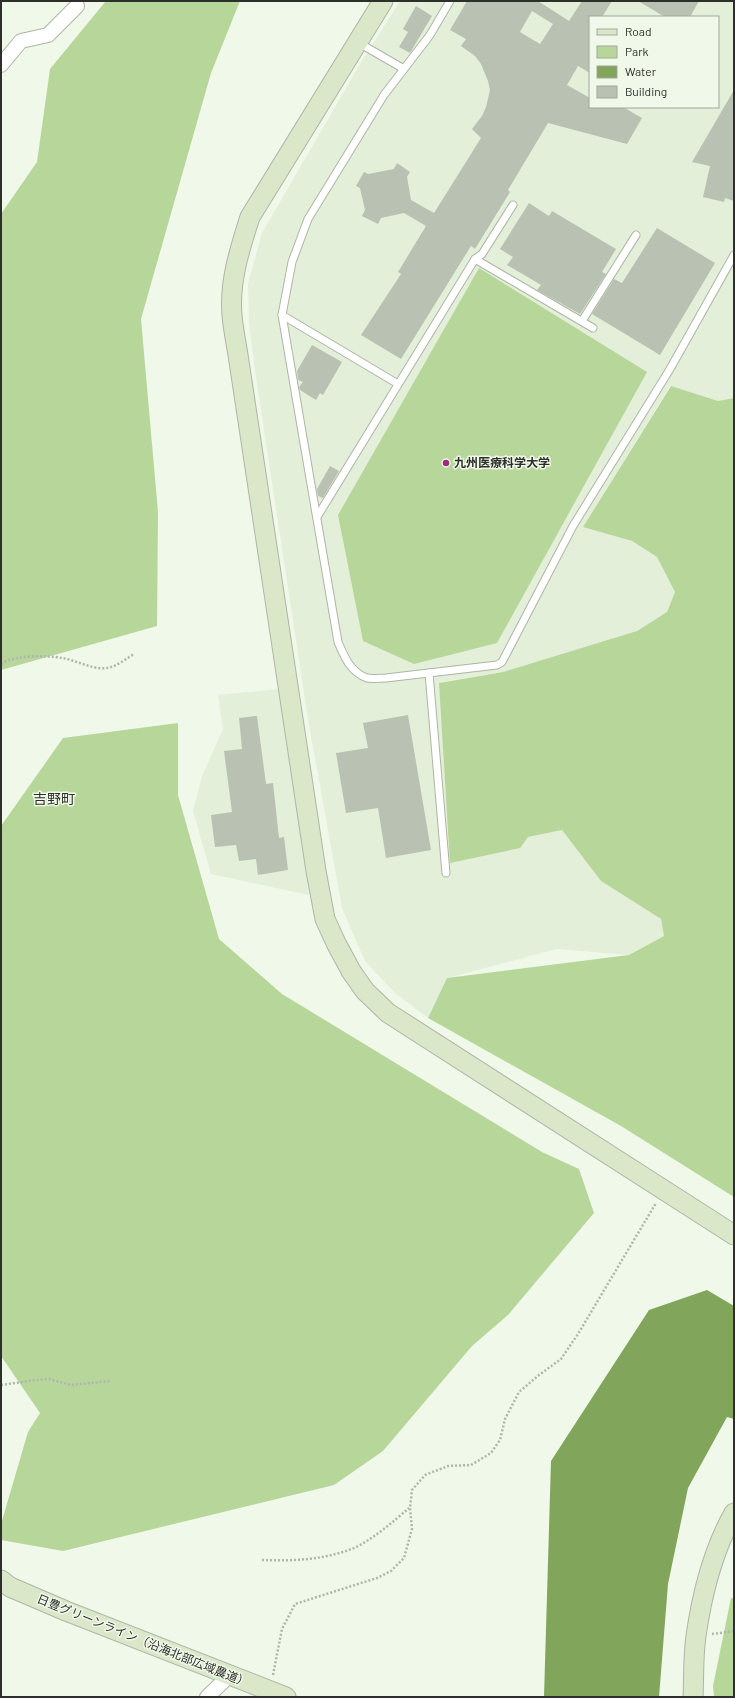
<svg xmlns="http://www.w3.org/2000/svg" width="735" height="1698" viewBox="0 0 735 1698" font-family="Barlow,'Noto Sans JP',sans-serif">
<rect width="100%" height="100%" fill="#f0f8e9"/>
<g fill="#e3efd9" fill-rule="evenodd">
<path d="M400,1H734V398L718,401L670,386L583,527L632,541L657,557L675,592L667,612L637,631L503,672L440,682L528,837L562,830L601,881L661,919L664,936L629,955L557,949L447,978L428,1018L395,993L365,961L342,908L308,719L255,371L249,323L248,284L262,233L360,64ZM590,17H718V107H590Z"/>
<path d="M280,689L309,895L211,874L193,811L202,776L223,729L218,695Z"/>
</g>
<g fill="#b7d69a">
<path d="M106,1H240L211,73L141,319L158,512L157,626L1,670V214L37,162L50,69Z"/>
<path d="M479,268L647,372L497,643L414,664L363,641L338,515Z"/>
<path d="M671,386L718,401L734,398V1197L621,1126L428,1018L447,978L629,955L664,936L661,919L601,881L562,830L528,837L520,848L450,863L439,683L503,672L637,631L667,612L675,592L657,557L632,541L583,527Z"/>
<path d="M178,723V795L219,939L282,994L542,1152L579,1169L594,1213L508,1315L472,1346L383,1451L334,1485L63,1551L1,1540V1524L28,1432L40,1413L1,1356V826L63,738Z"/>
<path d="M731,1598H734V1697H714L713,1686Z"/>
</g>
<path fill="#81a55a" d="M707,1290L734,1306V1419L727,1417L688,1488L668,1584L659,1697H544L551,1461L649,1310Z"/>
<g fill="#b9c1b2" fill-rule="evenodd">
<path d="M467,1H538L569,21L582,1H612L602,17H590V73L578,66L567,85L590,98V107H623L642,118L627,144L548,123L508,190L510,192L475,249L471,246L401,359L361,335L401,274L398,272L426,226L404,213L381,218L378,224L362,216L365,210L360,188L356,186L364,172L368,174L394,169L397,163L410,172L407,177L411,200L434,213L481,138L472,129L482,116L486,107L490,90L488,81L481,64L475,56L461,46L466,39L450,30ZM532,11L553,24L540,44L520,32Z"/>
<path d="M638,1H699L690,17H665Z"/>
<path d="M416,6L432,16L410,53L399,47L408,32L403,29Z"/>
<path d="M734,90V201L725,198L724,202L703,197L710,166L692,162Z"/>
<path d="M529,203L549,216L552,211L616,249L602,272L606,274L580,314L537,290L541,285L507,265L513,257L500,249Z"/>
<path d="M657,228L715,263L660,355L592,314L614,279L622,283Z"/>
<path d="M312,345L342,362L323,395L320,393L316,400L300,390L299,387L303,382L298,380L297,371Z"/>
<path d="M330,466L339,471L323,498L318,496L317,489Z"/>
<path d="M408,715L431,850L386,858L378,808L346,813L336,753L368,748L363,723Z"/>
<path d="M257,716L266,784L273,783L279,838L284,837L288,870L258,875L256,859L239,861L236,845L215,847L211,815L232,812L224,751L242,749L239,718Z"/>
</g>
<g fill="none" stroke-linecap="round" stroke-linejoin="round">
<defs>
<g id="lane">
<path d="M450,1L430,35L384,95L308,219L292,262L282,315L338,642C344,656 350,672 367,678C372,679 380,678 386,678L497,665L502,662L573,526L670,369L734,255"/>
<path d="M359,43L404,69"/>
<path d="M475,259L593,328"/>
<path d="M282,315L398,384"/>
<path d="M582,321L636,235"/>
<path d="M317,517L475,259L482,254L513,205"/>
<path d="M429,673L446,873"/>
</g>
<g id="street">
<path d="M1,65L21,41L48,35L77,6"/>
<path d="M207,1697L229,1676"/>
</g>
<g id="secondary">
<path d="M383,1L250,217C240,248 229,282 232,315C233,328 236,342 238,355L316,871L325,919L336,943L351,971L365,991L388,1013L734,1235"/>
<path d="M1,1580L10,1587L66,1611L286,1697"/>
<path d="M693,1697C694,1677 693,1656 696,1636C702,1594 713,1550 734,1513"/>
</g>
</defs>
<use href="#lane" stroke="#aeb5a7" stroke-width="9"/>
<use href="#street" stroke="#aeb5a7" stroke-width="16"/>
<use href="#secondary" stroke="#aeb5a7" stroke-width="21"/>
<g stroke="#b0b6aa" stroke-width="2.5" stroke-dasharray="2 2" stroke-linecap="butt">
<path d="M1,664C13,655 47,655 62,658C76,660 92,670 107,668C116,667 127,658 134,654"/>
<path d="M1,1385L36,1380L49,1379L71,1385L110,1381"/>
<path d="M262,1560C294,1561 324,1560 354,1548C372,1540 394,1521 409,1508"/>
<path d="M712,1634L734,1631"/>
<path d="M273,1675L282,1629L295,1604L377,1578L391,1571L404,1558L412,1529L410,1508L412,1490L425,1475L448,1466L471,1465L491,1453L500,1440L505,1419L519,1392L539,1375L561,1359L578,1334L656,1203"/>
</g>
<use href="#lane" stroke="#fff" stroke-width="7"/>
<use href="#street" stroke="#fff" stroke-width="14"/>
<use href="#secondary" stroke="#dae8c9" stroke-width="19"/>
</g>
<circle fill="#a12a83" stroke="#f0f8e9" stroke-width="1.5" cx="446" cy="463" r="4"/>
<g text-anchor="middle" stroke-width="3" stroke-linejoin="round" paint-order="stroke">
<g font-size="12" font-weight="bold" fill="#2d302a" stroke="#f0f8e9" text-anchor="start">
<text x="454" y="467">九州医療科学大学</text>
</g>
<g font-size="12" fill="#2d302a" stroke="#f0f8e9">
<text transform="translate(143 1641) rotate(22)" y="4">日豊グリーンライン（沿海北部広域農道）</text>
</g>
<g font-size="14" fill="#2d302a" stroke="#f0f8e9">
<text x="54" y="804">吉野町</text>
</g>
</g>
<rect width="735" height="1698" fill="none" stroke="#2d302a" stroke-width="4"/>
<rect x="589" y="16" width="130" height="92" fill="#f0f8e9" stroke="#a2a89d"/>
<rect x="597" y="29" width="20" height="6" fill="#dae8c9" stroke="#a2a89d"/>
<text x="625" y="36" font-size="12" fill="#2d302a">Road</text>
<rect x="597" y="46" width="20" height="12" fill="#b7d69a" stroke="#a2a89d"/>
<text x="625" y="56" font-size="12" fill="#2d302a">Park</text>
<rect x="597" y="66" width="20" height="12" fill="#81a55a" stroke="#a2a89d"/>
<text x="625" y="76" font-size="12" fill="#2d302a">Water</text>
<rect x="597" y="86" width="20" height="12" fill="#b9c1b2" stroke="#a2a89d"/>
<text x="625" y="96" font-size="12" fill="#2d302a">Building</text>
</svg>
